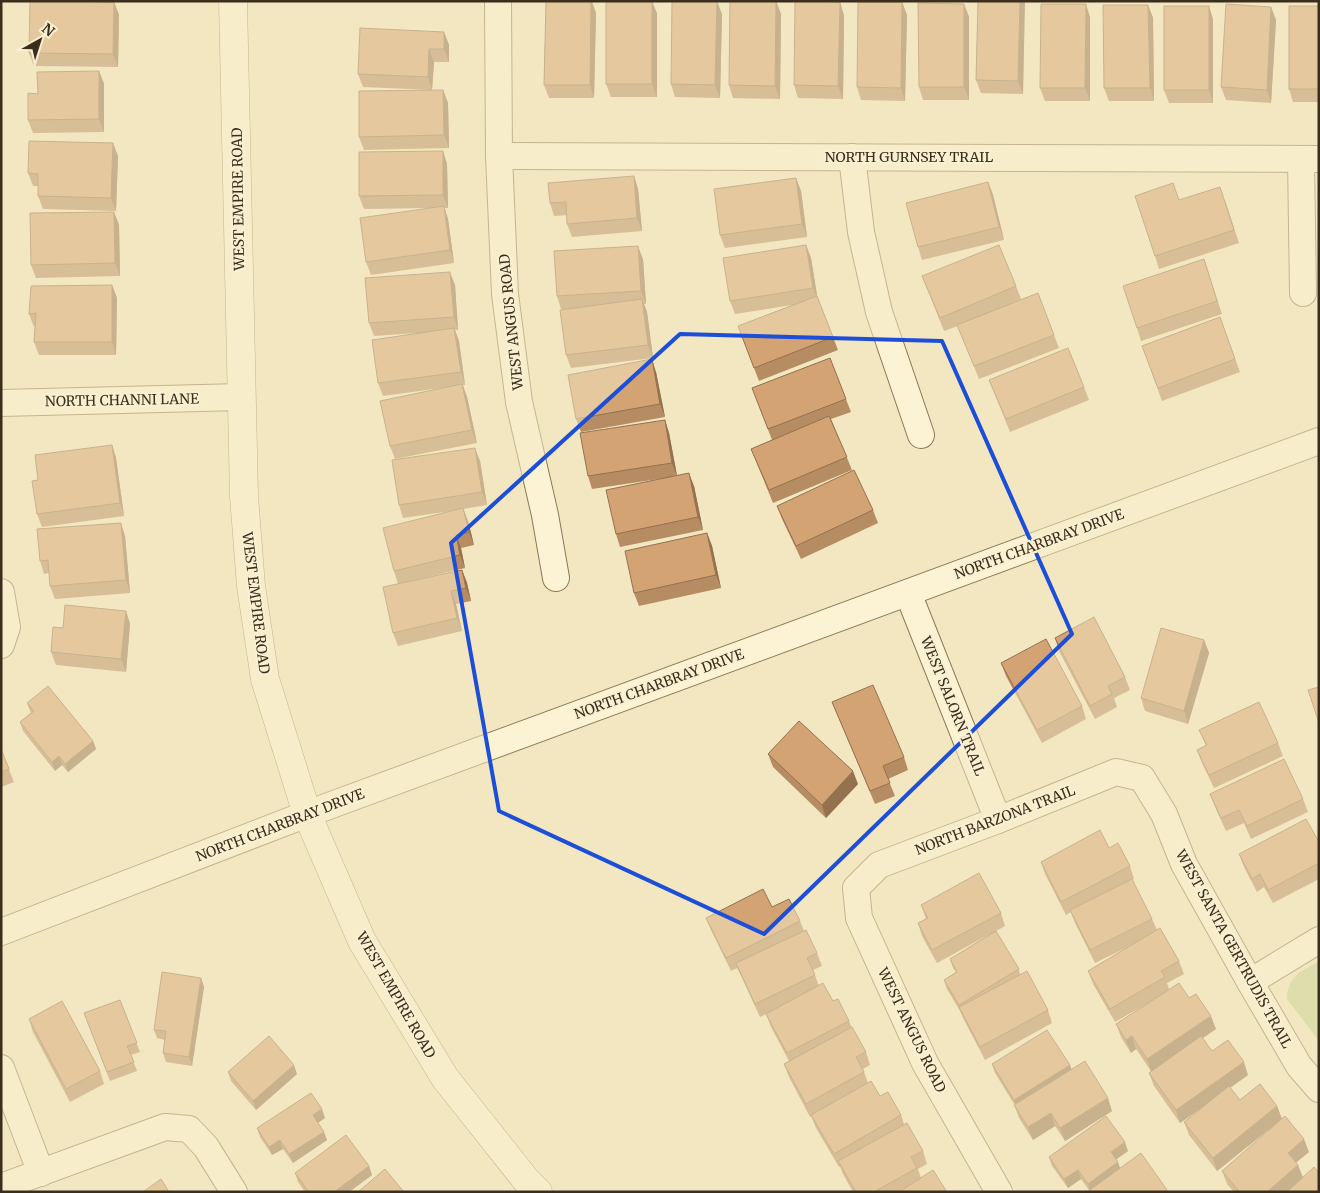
<svg xmlns="http://www.w3.org/2000/svg" width="1320" height="1193" viewBox="0 0 1320 1193" font-family="Merriweather,serif">
<rect width="100%" height="100%" fill="#f2e7c1"/>
<path fill="#c5d193" d="M1319,961V1041L1287,999C1288,975 1301,972 1319,961Z"/>
<g fill="none" stroke-linecap="round" stroke-linejoin="round">
<defs>
<g id="minor">
<path d="M498,1L499,156L505,294L519,402L545,515L556,578"/>
<path d="M499,156L1319,159"/>
<path d="M852,157L861,232L879,312L921,435"/>
<path d="M1301,159L1303,293"/>
<path d="M1,403L242,397"/>
<path d="M1,592L7,627L1,645"/>
<path d="M908,593L998,820"/>
<path d="M1,932L307,814L1319,441"/>
<path d="M1250,982L1319,940"/>
<path d="M1,1068L41,1173"/>
<path d="M1,1187L165,1127L189,1129L206,1147L234,1192"/>
<path d="M999,1192L925,1063L859,918L856,888L879,865L998,820L1116,772L1142,778L1164,814L1184,864L1250,982L1299,1066L1319,1089"/>
</g>
<path id="tertiary" d="M233,1L244,496L251,586L265,679L307,814L362,941L445,1078L526,1180L538,1192"/>
</defs>
<use href="#minor" stroke="#8d7856" stroke-width="28"/>
<use href="#tertiary" stroke="#8d7856" stroke-width="29"/>
<use href="#minor" stroke="#fcf3d5" stroke-width="26"/>
<use href="#tertiary" stroke="#fcf3d5" stroke-width="28"/>
</g>
<g fill="#b68c63">
<path d="M546,1H592L596,13L594,98H549L544,85Z"/>
<path d="M776,1L781,14L780,99L733,98L729,85Z"/>
<path d="M978,1H1024L1023,94L981,93L976,80Z"/>
<path d="M114,2L119,15L118,67L34,66L29,53Z"/>
<path d="M902,2L907,15L905,101L861,100L857,87Z"/>
<path d="M964,4L969,17V100H923L919,87Z"/>
<path d="M1148,5L1153,18L1154,101H1109L1104,88Z"/>
<path d="M1319,6V102H1293L1289,89Z"/>
<path d="M1271,7L1276,20L1271,103L1226,100L1221,87Z"/>
<path d="M657,13V97H611L606,84Z"/>
<path d="M722,14L720,98L675,97L671,84Z"/>
<path d="M844,15L843,99L798,98L794,85Z"/>
<path d="M1090,17V101H1045L1040,88Z"/>
<path d="M1213,19V103H1169L1164,90Z"/>
<path d="M444,32L449,45V62H434L432,90L363,87L358,74Z"/>
<path d="M99,71L104,84V132L33,133L28,120L38,94Z"/>
<path d="M443,90L448,103L449,148L364,150L359,137Z"/>
<path d="M443,151L447,164L448,208H444L448,219L454,263L371,275L366,262L430,208L364,209L359,196Z"/>
<path d="M118,156L116,211L43,209L38,196V186H33L28,173Z"/>
<path d="M634,176L638,189L642,231L572,237L567,224V215L554,216L550,203Z"/>
<path d="M796,178L801,191L807,237L725,248L720,235Z"/>
<path d="M988,182L993,195L1004,240L922,260L918,247Z"/>
<path d="M1179,200H1225L1239,243L1159,269L1155,256Z"/>
<path d="M114,212L119,225L120,276L36,278L31,265Z"/>
<path d="M806,245L811,258L817,296L838,350L759,381L738,326L792,305L735,314L730,301Z"/>
<path d="M643,259L646,304H644L647,312L653,358L571,368L566,355L569,309H561L557,296Z"/>
<path d="M1204,259L1222,314L1141,341L1137,328Z"/>
<path d="M922,276L1016,286L1021,299L997,309L1038,293L1059,348L979,379L958,326L944,331Z"/>
<path d="M112,285L117,298L116,355H39L34,342L35,326L34,327L29,314Z"/>
<path d="M455,285L458,330H455L459,341L465,385H463L467,397L477,443L395,459L390,446L449,387L383,396L378,383L417,333L374,336L369,323Z"/>
<path d="M1220,317L1240,372L1162,401L1142,346Z"/>
<path d="M830,358L851,412L831,419L852,470L773,503L751,449L772,440L752,388Z"/>
<path d="M656,372L665,417L581,432L576,419Z"/>
<path d="M989,380L1084,387L1089,400L1010,432Z"/>
<path d="M665,420L669,433L677,475L694,486L703,530L620,547L616,534L665,478L592,489L588,476Z"/>
<path d="M112,445L116,458L124,516L42,527L37,514L38,480Z"/>
<path d="M480,461L487,505L463,509L468,521L474,545L461,548L465,568L398,584L394,571L458,510L403,518L399,505Z"/>
<path d="M777,506L873,510L878,523L801,559L782,519Z"/>
<path d="M707,533L712,546L721,588L639,606L634,593Z"/>
<path d="M125,536L130,593L55,599L50,586L49,573L44,574L40,561Z"/>
<path d="M462,570L467,583L471,601L456,604L462,631L398,646L393,633Z"/>
<path d="M126,611L130,624L126,672L56,665L51,652L63,628Z"/>
<path d="M1055,638L1125,677L1130,690L1114,698L1117,707L1095,719L1059,651Z"/>
<path d="M1204,640L1209,653L1188,724L1145,711L1141,698Z"/>
<path d="M1001,663L1082,706L1086,719L1042,743L1006,676Z"/>
<path d="M832,702L904,757L908,770L888,779L895,796L875,804L837,714Z"/>
<path d="M27,703L93,741L96,749L68,772L62,765L55,771L23,731L20,722L31,713Z"/>
<path d="M1199,730L1278,743L1283,756L1214,788L1202,763L1197,750L1206,746Z"/>
<path d="M1,749L14,782L1,787Z"/>
<path d="M768,754L858,784L826,818L773,767Z"/>
<path d="M1210,794L1303,799L1308,812L1251,839L1244,823L1226,831L1215,807Z"/>
<path d="M1319,842V879L1273,903L1264,887L1257,892L1244,867L1239,854Z"/>
<path d="M1109,848L1130,866L1134,879L1132,880L1152,919L1157,930L1179,961L1184,974L1167,983L1169,989L1189,998L1216,1029L1203,1038L1212,1051L1248,1075L1230,1088L1240,1100L1277,1106L1282,1119L1217,1171L1189,1135L1184,1122L1204,1106L1180,1123L1154,1086L1149,1073L1151,1071L1136,1049L1131,1053L1121,1037L1116,1024L1157,998L1115,1022L1093,984L1088,971L1134,944L1095,963L1075,923L1071,912L1066,915L1045,874L1041,862Z"/>
<path d="M921,905L1001,913L1005,926L996,931L1019,969L1020,974L1048,1010L1052,1023L985,1060L964,1020L960,1011L947,989L944,980L956,972L953,968L950,959L992,933L937,963L922,936L918,923L926,919Z"/>
<path d="M772,907L800,921L804,931L817,953L822,966L813,970L819,986L849,1021L852,1028L866,1052L870,1065L863,1069L868,1083L880,1096L901,1115L904,1124L923,1151L927,1164L918,1169L921,1178L947,1192H853L843,1174L840,1166L839,1167L816,1128L811,1116L810,1117L789,1077L784,1064L789,1061L771,1027L766,1014L760,1017L741,976L737,968L731,971L711,930L706,918Z"/>
<path d="M201,978L204,987L192,1066L166,1062L163,1053L165,1040L157,1038L154,1030Z"/>
<path d="M120,1000L140,1052L131,1055L137,1071L110,1081L84,1013Z"/>
<path d="M29,1019L100,1071L104,1084L70,1102L33,1032Z"/>
<path d="M992,1064L1070,1065L1071,1070L1112,1111L1065,1141L1055,1126L1033,1140L1019,1118L1014,1104L995,1073Z"/>
<path d="M228,1072L297,1074L256,1110L231,1081Z"/>
<path d="M325,1118L318,1123L327,1140L293,1163L283,1149L272,1155L260,1137L257,1128Z"/>
<path d="M1128,1151L1116,1159L1120,1168L1167,1190L1168,1192H1087L1089,1190L1081,1179L1068,1188L1052,1166L1049,1157Z"/>
<path d="M1309,1152L1296,1162L1303,1177L1287,1192H1234L1227,1184L1222,1171Z"/>
<path d="M369,1166L372,1175L349,1192H305L298,1182L295,1173Z"/>
</g>
<g fill="#947250">
<path d="M591,1L596,13L594,98L590,85Z"/>
<path d="M652,1L657,13V97L652,84Z"/>
<path d="M717,1L722,14L720,98L715,85Z"/>
<path d="M776,1L781,14L780,99L775,86Z"/>
<path d="M1020,1H1024L1025,2L1023,94L1018,81Z"/>
<path d="M114,2L119,15L118,67L113,54Z"/>
<path d="M840,2L844,15L843,99L838,86Z"/>
<path d="M902,2L907,15L905,101L901,88Z"/>
<path d="M964,4L969,17V100L964,87Z"/>
<path d="M1086,4L1090,17V101L1085,88Z"/>
<path d="M1148,5L1153,18L1154,101L1150,88Z"/>
<path d="M1209,6L1213,19V103L1209,90Z"/>
<path d="M1271,7L1276,20L1271,103L1267,90Z"/>
<path d="M444,32L449,45V62L444,49Z"/>
<path d="M429,49L434,62L432,90L428,77Z"/>
<path d="M99,71L104,84V132L99,119Z"/>
<path d="M443,90L448,103L449,148L444,135Z"/>
<path d="M113,143L118,156L116,211L111,198Z"/>
<path d="M443,151L447,164L448,208L443,195Z"/>
<path d="M634,176L638,189L642,231L637,218Z"/>
<path d="M796,178L801,191L807,237L802,224Z"/>
<path d="M988,182L993,195L1004,240L999,227Z"/>
<path d="M444,206L448,219L454,263L450,250Z"/>
<path d="M114,212L119,225L120,276L115,263Z"/>
<path d="M806,245L811,258L818,301L813,288Z"/>
<path d="M638,246L643,259L646,304L641,291Z"/>
<path d="M450,272L455,285L458,330L454,317Z"/>
<path d="M112,285L117,298L116,355L112,342Z"/>
<path d="M642,299L647,312L653,358L648,345Z"/>
<path d="M454,328L459,341L465,385L461,372Z"/>
<path d="M652,359L656,372L665,417L660,404Z"/>
<path d="M462,384L467,397L477,443L472,430Z"/>
<path d="M665,420L669,433L677,476L672,463Z"/>
<path d="M112,445L116,458L124,516L120,503Z"/>
<path d="M475,448L480,461L487,505L482,492Z"/>
<path d="M689,473L694,486L703,530L698,517Z"/>
<path d="M463,508L468,521L474,545L469,532Z"/>
<path d="M121,523L125,536L130,593L126,580Z"/>
<path d="M707,533L712,546L721,588L716,575Z"/>
<path d="M456,535L461,548L465,568L460,555Z"/>
<path d="M462,570L467,583L471,601L466,588Z"/>
<path d="M451,591L456,604L462,631L457,618Z"/>
<path d="M126,611L130,624L126,672L121,659Z"/>
<path d="M1204,640L1209,653L1188,724L1184,711Z"/>
<path d="M93,741L96,749L68,772L65,764Z"/>
<path d="M59,756L62,765L55,771L52,762Z"/>
<path d="M853,771L858,784L826,818L822,805Z"/>
<path d="M201,978L204,987L192,1066L189,1057Z"/>
<path d="M1211,1016L1216,1029L1151,1072L1147,1059Z"/>
<path d="M1132,1036L1136,1049L1131,1053L1126,1040Z"/>
<path d="M1244,1062L1248,1075L1180,1123L1176,1110Z"/>
<path d="M294,1065L297,1074L256,1110L253,1101Z"/>
<path d="M1070,1065L1073,1074L1017,1109L1014,1100Z"/>
<path d="M1108,1098L1112,1111L1065,1141L1060,1128Z"/>
<path d="M1277,1106L1282,1119L1217,1171L1213,1158Z"/>
<path d="M322,1109L325,1118L316,1124L313,1115Z"/>
<path d="M1051,1113L1055,1126L1033,1140L1028,1127Z"/>
<path d="M324,1132L327,1140L293,1163L289,1154Z"/>
<path d="M1304,1139L1309,1152L1292,1166L1288,1153Z"/>
<path d="M280,1140L283,1149L272,1155L269,1147Z"/>
<path d="M1125,1142L1128,1151L1114,1161L1111,1152Z"/>
<path d="M1118,1162L1121,1171L1091,1192L1088,1184Z"/>
<path d="M1298,1165L1303,1178L1287,1192H1267Z"/>
<path d="M369,1166L372,1175L349,1192H334Z"/>
<path d="M1078,1170L1081,1179L1068,1188L1064,1179Z"/>
</g>
<g fill="#d4a373" stroke="#947250">
<path d="M30,1L114,2L113,54L29,53Z"/>
<path d="M546,1H591L590,85H544Z"/>
<rect x="606" y="1" width="46" height="83"/>
<path d="M672,1H717L715,85L671,84Z"/>
<path d="M730,1H776L775,86L729,85Z"/>
<path d="M795,1L840,2L838,86L794,85Z"/>
<path d="M978,1H1020L1018,81L976,80Z"/>
<path d="M858,2H902L901,88L857,87Z"/>
<path d="M918,3L964,4V87H919Z"/>
<path d="M1041,4H1086L1085,88H1040Z"/>
<path d="M1226,4L1271,7L1267,90L1221,87Z"/>
<path d="M1103,5H1148L1150,88H1104Z"/>
<rect x="1164" y="6" width="45" height="84"/>
<rect x="1289" y="6" width="30" height="83"/>
<path d="M360,28L444,32V49H429L428,77L358,74Z"/>
<path d="M99,71V119L28,120V93L38,94L37,72Z"/>
<path d="M443,90L444,135L359,137V91Z"/>
<path d="M29,141L113,143L111,198L38,196V174L28,173Z"/>
<path d="M443,151V195L359,196V152Z"/>
<path d="M634,176L637,218L567,224L566,202L550,203L548,183Z"/>
<path d="M796,178L802,224L720,235L714,189Z"/>
<path d="M988,182L999,227L918,247L906,203Z"/>
<path d="M1173,183L1179,200L1220,187L1234,230L1155,256L1135,196Z"/>
<path d="M444,206L450,250L366,262L360,218Z"/>
<path d="M114,212L115,263L31,265L30,213Z"/>
<path d="M806,245L813,288L730,301L723,258Z"/>
<path d="M999,245L1016,286L940,318L922,276Z"/>
<path d="M638,246L641,291L557,296L554,251Z"/>
<path d="M1204,259L1217,301L1137,328L1123,286Z"/>
<path d="M450,272L454,317L369,323L365,278Z"/>
<path d="M112,285V342H34L36,313L29,314L31,286Z"/>
<path d="M1038,293L1054,335L974,366L957,325Z"/>
<path d="M817,296L833,337L754,368L738,326Z"/>
<path d="M642,299L648,345L566,355L560,310Z"/>
<path d="M1220,317L1235,359L1158,388L1142,346Z"/>
<path d="M454,328L461,372L378,383L372,340Z"/>
<path d="M1068,348L1084,387L1006,419L989,380Z"/>
<path d="M830,358L846,399L768,429L752,388Z"/>
<path d="M652,359L660,404L576,419L568,375Z"/>
<path d="M462,384L472,430L390,446L380,401Z"/>
<path d="M829,416L847,457L769,490L751,449Z"/>
<path d="M665,420L672,463L588,476L580,433Z"/>
<path d="M112,445L120,503L37,514L32,481L38,480L35,455Z"/>
<path d="M475,448L482,492L399,505L392,460Z"/>
<path d="M854,470L873,510L796,546L777,506Z"/>
<path d="M689,473L698,517L616,534L606,490Z"/>
<path d="M463,508L469,532L456,535L460,555L394,571L383,528Z"/>
<path d="M121,523L126,580L50,586L48,560L40,561L37,529Z"/>
<path d="M707,533L716,575L634,593L625,551Z"/>
<path d="M462,570L466,588L451,591L457,618L393,633L383,587Z"/>
<path d="M65,605L126,611L121,659L51,652L53,627L63,628Z"/>
<path d="M1094,617L1125,677L1108,686L1112,694L1090,706L1055,638Z"/>
<path d="M1161,628L1204,640L1184,711L1141,698Z"/>
<path d="M1046,639L1082,706L1037,730L1001,663Z"/>
<path d="M873,685L904,757L883,766L890,783L870,791L832,702Z"/>
<path d="M48,686L93,741L65,764L59,756L52,762L20,722L34,711L27,703Z"/>
<path d="M1319,687V723L1308,690Z"/>
<path d="M1259,702L1278,743L1209,775L1197,750L1207,745L1199,730Z"/>
<path d="M799,721L853,771L822,805L768,754Z"/>
<path d="M1,749L9,769L1,772Z"/>
<path d="M1284,759L1303,799L1247,826L1239,810L1221,818L1210,794Z"/>
<path d="M1306,819L1319,842V863L1268,890L1260,874L1252,879L1239,854Z"/>
<path d="M1100,830L1109,848L1118,843L1130,866L1061,902L1041,862Z"/>
<path d="M979,873L1001,913L932,950L918,923L928,918L921,905Z"/>
<path d="M1132,879L1152,919L1090,950L1070,910Z"/>
<path d="M763,889L772,907L789,899L800,921L726,958L706,918Z"/>
<path d="M1160,928L1179,961L1161,971L1165,977L1110,1009L1088,971Z"/>
<path d="M806,930L817,953L807,958L815,975L755,1004L736,963Z"/>
<path d="M996,931L1019,969L959,1005L944,980L957,972L950,959Z"/>
<path d="M1027,971L1048,1010L980,1047L959,1007Z"/>
<path d="M162,972L201,978L189,1057L163,1053L166,1031L154,1030Z"/>
<path d="M823,983L833,1001L838,999L849,1021L787,1053L766,1014Z"/>
<path d="M1179,983L1189,998L1196,994L1211,1016L1147,1059L1132,1036L1126,1040L1116,1024Z"/>
<path d="M120,1000L137,1043L127,1046L134,1062L107,1072L84,1013Z"/>
<path d="M62,1001L100,1071L66,1089L29,1019Z"/>
<path d="M852,1027L866,1052L856,1057L864,1072L806,1104L784,1064Z"/>
<path d="M1047,1030L1070,1065L1014,1100L992,1064Z"/>
<path d="M269,1036L294,1065L253,1101L228,1072Z"/>
<path d="M1201,1036L1212,1051L1228,1040L1244,1062L1176,1110L1149,1073Z"/>
<path d="M1085,1061L1108,1098L1060,1128L1051,1113L1028,1127L1014,1105Z"/>
<path d="M871,1081L880,1096L888,1092L901,1115L834,1154L811,1115Z"/>
<path d="M1260,1084L1277,1106L1213,1158L1184,1122L1229,1086L1240,1100Z"/>
<path d="M311,1093L322,1109L313,1115L324,1132L289,1154L280,1140L269,1147L257,1128Z"/>
<path d="M1106,1116L1125,1142L1111,1152L1118,1162L1088,1184L1078,1170L1064,1179L1049,1157Z"/>
<path d="M1285,1116L1304,1139L1288,1153L1298,1165L1267,1192H1240L1222,1171Z"/>
<path d="M907,1123L923,1151L911,1157L917,1168L874,1192H856L838,1161Z"/>
<path d="M346,1135L369,1166L334,1192H309L295,1173Z"/>
<path d="M1141,1153L1167,1190L1165,1192H1087Z"/>
<path d="M1314,1167L1319,1173V1192H1287Z"/>
<path d="M385,1169L404,1192H358Z"/>
<path d="M933,1170L947,1192H899Z"/>
<path d="M161,1179L169,1192H143Z"/>
</g>
<path d="M0 0H1320V1193H0ZM680,334L942,341L1072,634L764,934L499,811L451,543Z" fill="#f2e7c1" fill-opacity=".55" fill-rule="evenodd"/>
<path fill="none" stroke="#1d4ed8" stroke-width="4" stroke-linejoin="round" d="M680,334L942,341L1072,634L764,934L499,811L451,543Z"/>
<g text-anchor="middle" stroke-width="4.5" stroke-linejoin="round" paint-order="stroke">
<g font-size="14" fill="#3b2e1c" stroke="#f9f0d1">
<text x="909" y="162">NORTH GURNSEY TRAIL</text>
<text transform="translate(238 199) rotate(-91)" y="5">WEST EMPIRE ROAD</text>
<text transform="translate(511 322) rotate(-96)" y="5">WEST ANGUS ROAD</text>
<text transform="translate(122 400) rotate(-1)" y="5">NORTH CHANNI LANE</text>
<text transform="translate(1039 544) rotate(-20)" y="5">NORTH CHARBRAY DRIVE</text>
<text transform="translate(256 603) rotate(83)" y="5">WEST EMPIRE ROAD</text>
<text transform="translate(659 684) rotate(-20)" y="5">NORTH CHARBRAY DRIVE</text>
<text transform="translate(953 706) rotate(68)" y="5">WEST SALORN TRAIL</text>
<text transform="translate(995 820) rotate(-21)" y="5">NORTH BARZONA TRAIL</text>
<text transform="translate(280 825) rotate(-21)" y="5">NORTH CHARBRAY DRIVE</text>
<text transform="translate(1234 949) rotate(61)" y="5">WEST SANTA GERTRUDIS TRAIL</text>
<text transform="translate(396 995) rotate(60)" y="5">WEST EMPIRE ROAD</text>
<text transform="translate(912 1030) rotate(64)" y="5">WEST ANGUS ROAD</text>
</g>
</g>
<rect width="1320" height="1193" fill="none" stroke="#3b2e1c" stroke-width="5"/>
<g transform="translate(40 40) rotate(39)" stroke="#f9f0d1" stroke-width="4" paint-order="stroke">
<path d="M0-4L9 19L0 12L-9 19Z" fill="#3b2e1c"/>
<text y="-8" font-size="14" font-weight="bold" text-anchor="middle" fill="#3b2e1c">N</text>
</g>
</svg>
